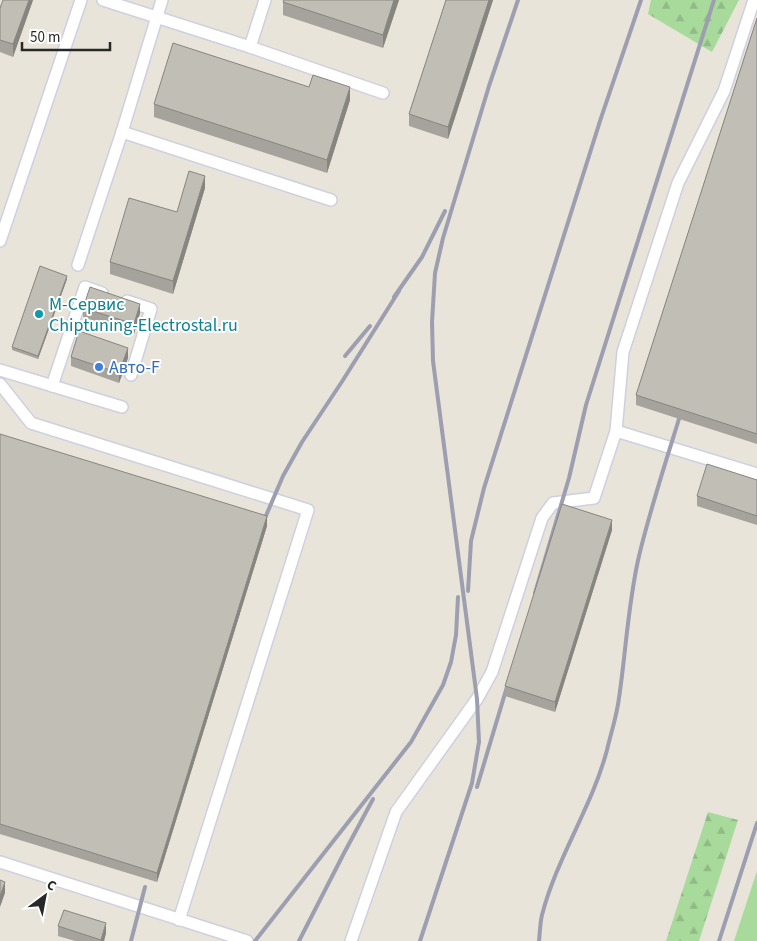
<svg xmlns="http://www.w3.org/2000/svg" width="757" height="941" viewBox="0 0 757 941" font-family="'Source Sans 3',sans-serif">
<defs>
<pattern id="forest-firs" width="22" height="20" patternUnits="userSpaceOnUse" patternTransform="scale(1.25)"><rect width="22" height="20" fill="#a8da9b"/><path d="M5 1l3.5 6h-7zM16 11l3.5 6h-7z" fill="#91bb86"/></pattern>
</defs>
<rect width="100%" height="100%" fill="#e8e4da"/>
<path fill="#a8da9b" d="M757,871V941H734Z"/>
<g fill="url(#forest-firs)">
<path d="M651,0H739L712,52L648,14Z"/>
<path d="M708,812L738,820L699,941H666Z"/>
</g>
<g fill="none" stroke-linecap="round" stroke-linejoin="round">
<defs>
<g id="minor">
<path d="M103,0L250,47L383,93"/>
<path d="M250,47L265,0"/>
<path d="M122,132L331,200"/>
<path d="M0,241L81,0"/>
<path d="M78,265L122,132L162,0"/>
<path d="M127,301L151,309L131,375"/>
<path d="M0,370L122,407"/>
<path d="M0,384L31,423L308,510L179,920"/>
<path d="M52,386L85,287L102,293"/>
<path d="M616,431L623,352L678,183L724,91L754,0"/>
<path d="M0,862L247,941"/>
<path d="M351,941L396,812L477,699L492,672L542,518L553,503L594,498L616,431L757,474"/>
</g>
</defs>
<use href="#minor" stroke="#cfd0df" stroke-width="14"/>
<use href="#minor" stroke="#fff" stroke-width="11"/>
<g stroke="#9d9eb0" stroke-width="4">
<path d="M394,297L422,257L445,211"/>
<path d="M345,356L370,326"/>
<path d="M262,525L283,476L302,442L343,380L399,291"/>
<path d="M468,591L471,541L484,488L601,118L641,0"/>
<path d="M535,593L569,478L586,405L714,0"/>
<path d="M477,787L509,680"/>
<path d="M131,941L145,887"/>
<path d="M255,941L411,742L443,685L451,662L456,635L458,597"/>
<path d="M299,941L343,855L373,799"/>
<path d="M420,941L472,783L479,742L477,699L433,361L432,322L435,273L443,238L489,86L518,0"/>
<path d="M539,941C540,932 540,923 542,915C557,857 592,807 607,750C611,733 617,715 619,698C626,651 628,603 639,556C650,510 665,464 679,419"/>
<path d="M719,941L757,823"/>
</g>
</g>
<g fill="#a6a39c">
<path d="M33,0L13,57L0,52V7Z"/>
<path d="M284,0H399L383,48L283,15V2Z"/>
<path d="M446,0H493L448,139L409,126V114Z"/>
<path d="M757,18V444L636,405V395Z"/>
<path d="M350,100L327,173L154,117V104Z"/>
<path d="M205,188L173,294L110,274V262L177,212Z"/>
<path d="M67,279L38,359L12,350V347Z"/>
<path d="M83,308L140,313L134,334L83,317Z"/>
<path d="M71,357L128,358L119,383L71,366Z"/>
<path d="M0,434L267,526L157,882L0,834Z"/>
<path d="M757,480V525L697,506V496Z"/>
<path d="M612,530L555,712L505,696V686Z"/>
<path d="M58,926L106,933L104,941H75L58,936Z"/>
</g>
<g fill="#87857f">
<path d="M29,0H33L13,57V44Z"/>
<path d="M394,0H399L383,48V35Z"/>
<path d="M489,0H493L448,139V127Z"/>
<path d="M350,87V100L327,173V160Z"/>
<path d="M205,176V188L173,294V281Z"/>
<path d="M67,276V279L38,359V356Z"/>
<path d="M140,304V313L134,334V324Z"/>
<path d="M128,348V358L119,383V373Z"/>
<path d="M267,516V526L157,882V873Z"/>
<path d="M612,520V530L555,712V702Z"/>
<path d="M5,882V893L0,907V896Z"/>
<path d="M106,923V933L104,941H101Z"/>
</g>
<g fill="#c1beb5" stroke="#87857f">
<path d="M3,0H29L13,44L0,40V8Z"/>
<path d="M284,0H394L383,35L283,2Z"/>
<path d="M446,0H489L448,127L409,114Z"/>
<path d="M757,18V434L636,395Z"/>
<path d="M173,43L309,87L313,75L350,87L327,160L154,104Z"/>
<path d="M189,171L205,176L173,281L110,262L129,198L177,212Z"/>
<path d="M40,266L67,276L38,356L12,347Z"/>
<path d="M90,287L140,304L134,324L83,308Z"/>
<path d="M79,331L128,348L119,373L71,357Z"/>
<path d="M0,434L267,516L157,873L0,824Z"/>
<path d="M707,464L757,480V516L697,496Z"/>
<path d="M562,504L612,520L555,702L505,686Z"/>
<path d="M0,880L5,882L0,896Z"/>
<path d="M64,910L106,923L101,940L58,926Z"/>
</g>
<circle fill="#0f9aa8" stroke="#fff" stroke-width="2" cx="39" cy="314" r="5"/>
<circle fill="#3f7fe0" stroke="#fff" stroke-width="2" cx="99" cy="367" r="5"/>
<g text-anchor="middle" stroke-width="4" stroke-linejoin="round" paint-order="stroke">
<g font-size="18" fill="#0d838f" stroke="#fff" text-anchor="start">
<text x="49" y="310">M-Сервис<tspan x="49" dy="21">Chiptuning-Electrostal.ru</tspan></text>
</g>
<g font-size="18" fill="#366cbe" stroke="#fff" text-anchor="start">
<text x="109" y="373">Авто-F</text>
</g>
</g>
<g transform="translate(45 896) rotate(32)" stroke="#ffffff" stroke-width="4" paint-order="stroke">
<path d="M0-4L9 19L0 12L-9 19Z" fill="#272727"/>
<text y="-8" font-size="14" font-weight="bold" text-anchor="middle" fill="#272727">С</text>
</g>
<path d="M22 42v8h88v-8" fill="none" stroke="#272727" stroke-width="2.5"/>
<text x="30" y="42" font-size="15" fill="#272727" stroke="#ffffff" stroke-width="4" paint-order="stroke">50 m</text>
</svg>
